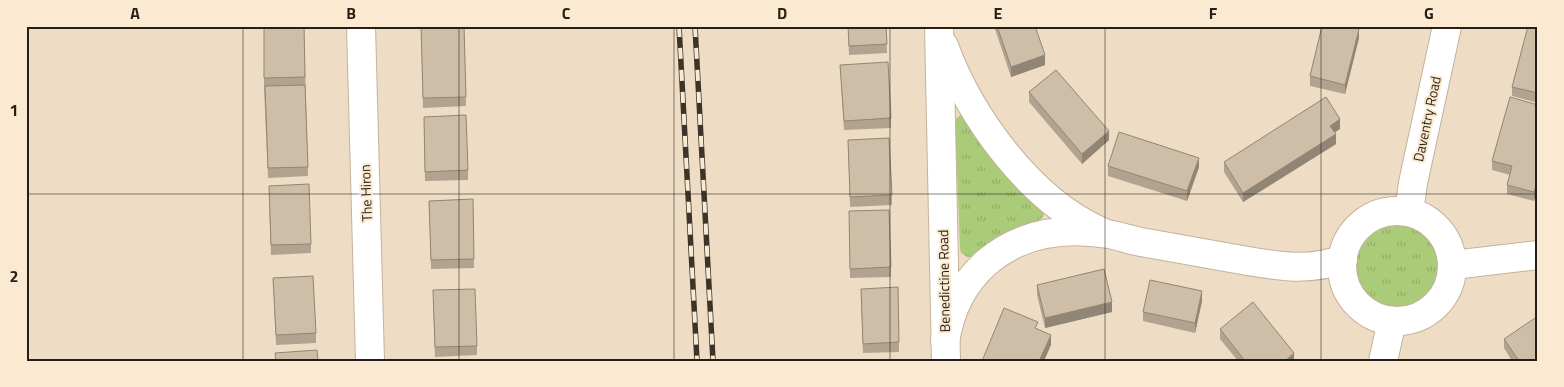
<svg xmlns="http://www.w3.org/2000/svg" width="1564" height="387" viewBox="0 0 1564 387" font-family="'Titillium Web',sans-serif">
<defs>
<pattern id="grass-tufts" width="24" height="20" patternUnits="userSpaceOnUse" patternTransform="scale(1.25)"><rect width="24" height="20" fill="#aacb78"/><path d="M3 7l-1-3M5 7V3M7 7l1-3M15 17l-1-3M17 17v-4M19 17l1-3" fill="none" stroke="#92ae67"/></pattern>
</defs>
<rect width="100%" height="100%" fill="#eeddc4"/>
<g fill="url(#grass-tufts)">
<path d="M962,113L1004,174L1043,211L1044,215C1039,224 1029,223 1020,226C1000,234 986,244 970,257H967L961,253L960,248L955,120Z"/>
<circle cx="1398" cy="267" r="42"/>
</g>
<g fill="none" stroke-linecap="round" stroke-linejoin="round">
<defs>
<g id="minor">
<path d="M361,26L370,361"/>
<path d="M939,26L946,361"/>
<path d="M944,46C970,117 1030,200 1100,231"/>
<path d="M1453,265L1538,255"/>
<path d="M945,341C951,309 962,284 987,262C1021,233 1064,227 1108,234C1119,236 1130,240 1141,242C1175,248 1209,254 1242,260C1277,266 1309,272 1343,259"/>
</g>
<g id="tertiary">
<circle cx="1397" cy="266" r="55"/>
<path d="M1409,212L1413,183L1447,26"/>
<path d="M1383,361L1392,321"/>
</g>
</defs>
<use href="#minor" stroke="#c3b39b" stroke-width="30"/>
<use href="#tertiary" stroke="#c3b39b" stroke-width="30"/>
<use href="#minor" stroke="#fff" stroke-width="28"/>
<use href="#tertiary" stroke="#fff" stroke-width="28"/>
<defs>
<g id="rail">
<path d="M679,26L697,361"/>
<path d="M695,26L713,361"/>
</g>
</defs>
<use href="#rail" stroke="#3b3429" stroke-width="5.5"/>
<use href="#rail" stroke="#fbead1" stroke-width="4" stroke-dasharray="11" stroke-linecap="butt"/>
</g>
<g fill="#b2a390">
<path d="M264,26H304L308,176L268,178L264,88Z"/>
<path d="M421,26H464L466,106L423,108Z"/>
<path d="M848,26H886L887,53L849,55Z"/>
<path d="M994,26H1035L1045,65L1011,77Z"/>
<path d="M1538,27V103L1512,96V87Z"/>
<path d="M1359,38L1345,94L1310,86V76Z"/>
<path d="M840,65L891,118V128L844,130Z"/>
<path d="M1029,92L1109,140L1082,164L1029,102Z"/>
<path d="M1538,105L1534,201L1507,194V185L1510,175L1492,170V161Z"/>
<path d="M424,117L468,170V180L425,181Z"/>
<path d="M1340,129L1334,133L1336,144L1243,202L1224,172V162Z"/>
<path d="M848,140L892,195V205L850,207Z"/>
<path d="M1108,166L1199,167L1187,201L1108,176Z"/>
<path d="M269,196L311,244V253L271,255Z"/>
<path d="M473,199L474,268L431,269L429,201Z"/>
<path d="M849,220L891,267V277L850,278Z"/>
<path d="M273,278L316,333V343L276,345Z"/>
<path d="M1037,285L1112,312L1045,328L1037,295Z"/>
<path d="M898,287L899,352L863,353L861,298Z"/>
<path d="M433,300L477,346V355L435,357Z"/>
<path d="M1202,301L1195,333L1143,321V312Z"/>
<path d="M1220,329L1294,361H1238L1220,339Z"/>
<path d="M1504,339L1538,361H1512L1504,348Z"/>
</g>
<g fill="#918575">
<path d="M1359,29V38L1345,94V85Z"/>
<path d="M1045,55V65L1011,77V67Z"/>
<path d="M1340,119V129L1330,135V126Z"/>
<path d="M1109,131V140L1082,164V154Z"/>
<path d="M1336,134V144L1243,202V193Z"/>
<path d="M1199,158V167L1187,201V191Z"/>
<path d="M1538,179V188L1534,201V192Z"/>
<path d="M1202,291V301L1195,333V323Z"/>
<path d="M1112,302V312L1045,328V318Z"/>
<path d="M1051,335V345L1044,361H1039Z"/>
<path d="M1294,353V361H1285Z"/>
</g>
<g fill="#cfbea7" stroke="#918575">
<path d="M264,26H304L305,77L264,78Z"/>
<path d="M421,26H464L466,97L423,98Z"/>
<path d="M848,26H886L887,44L849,46Z"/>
<path d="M997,26H1035L1045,55L1011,67Z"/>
<path d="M1322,26H1348L1359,29L1345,85L1310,76Z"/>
<path d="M1528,26L1538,27V93L1512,87Z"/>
<path d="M888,62L891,118L844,121L840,65Z"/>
<path d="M1056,70L1109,131L1082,154L1029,92Z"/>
<path d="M305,85L308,167L268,168L265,86Z"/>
<path d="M1326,97L1340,119L1330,126L1336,134L1243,193L1224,162Z"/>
<path d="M1510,97L1538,105V179L1534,192L1507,185L1512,166L1492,161Z"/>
<path d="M466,115L468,170L425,172L424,117Z"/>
<path d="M1119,132L1199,158L1187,191L1108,166Z"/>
<path d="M889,138L892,195L850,197L848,140Z"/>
<path d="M309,184L311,244L271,245L269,186Z"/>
<path d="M473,199L474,259L431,260L429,201Z"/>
<path d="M889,210L891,267L850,269L849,211Z"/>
<path d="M1104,269L1112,302L1045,318L1037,285Z"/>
<path d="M313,276L316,333L276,335L273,278Z"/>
<path d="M1150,280L1202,291L1195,323L1143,312Z"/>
<path d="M898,287L899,342L863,344L861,289Z"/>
<path d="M475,289L477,346L435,347L433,290Z"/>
<path d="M1253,302L1294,353L1285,361H1245L1220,329Z"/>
<path d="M1004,308L1038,322L1035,328L1051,335L1039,361H982Z"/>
<path d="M1538,316V361H1519L1504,339Z"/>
<path d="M317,350L318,361H276L275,353Z"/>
</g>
<path fill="none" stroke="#251f16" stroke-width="1" stroke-opacity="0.55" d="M243,26V361M459,26V361M674,26V361M890,26V361M1105,26V361M1321,26V361M26,194H1538"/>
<g text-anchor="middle" stroke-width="4" stroke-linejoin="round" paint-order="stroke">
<g font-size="14" fill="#251f16" stroke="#fbead1">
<text transform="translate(1427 119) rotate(-78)" y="5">Daventry Road</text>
<text transform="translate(366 193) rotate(-92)" y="5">The Hiron</text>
<text transform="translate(944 281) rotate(-91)" y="5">Benedictine Road</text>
</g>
</g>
<rect width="1564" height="387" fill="none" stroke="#fbead1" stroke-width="55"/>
<rect x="28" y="28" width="1508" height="332" fill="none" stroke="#251f16" stroke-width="2"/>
<g font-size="16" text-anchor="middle" font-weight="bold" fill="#251f16">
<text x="135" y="19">A</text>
<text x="351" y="19">B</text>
<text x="566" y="19">C</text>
<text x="782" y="19">D</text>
<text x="998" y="19">E</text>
<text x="1213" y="19">F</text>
<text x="1429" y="19">G</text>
<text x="14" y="116">1</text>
<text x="14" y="282">2</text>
</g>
</svg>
